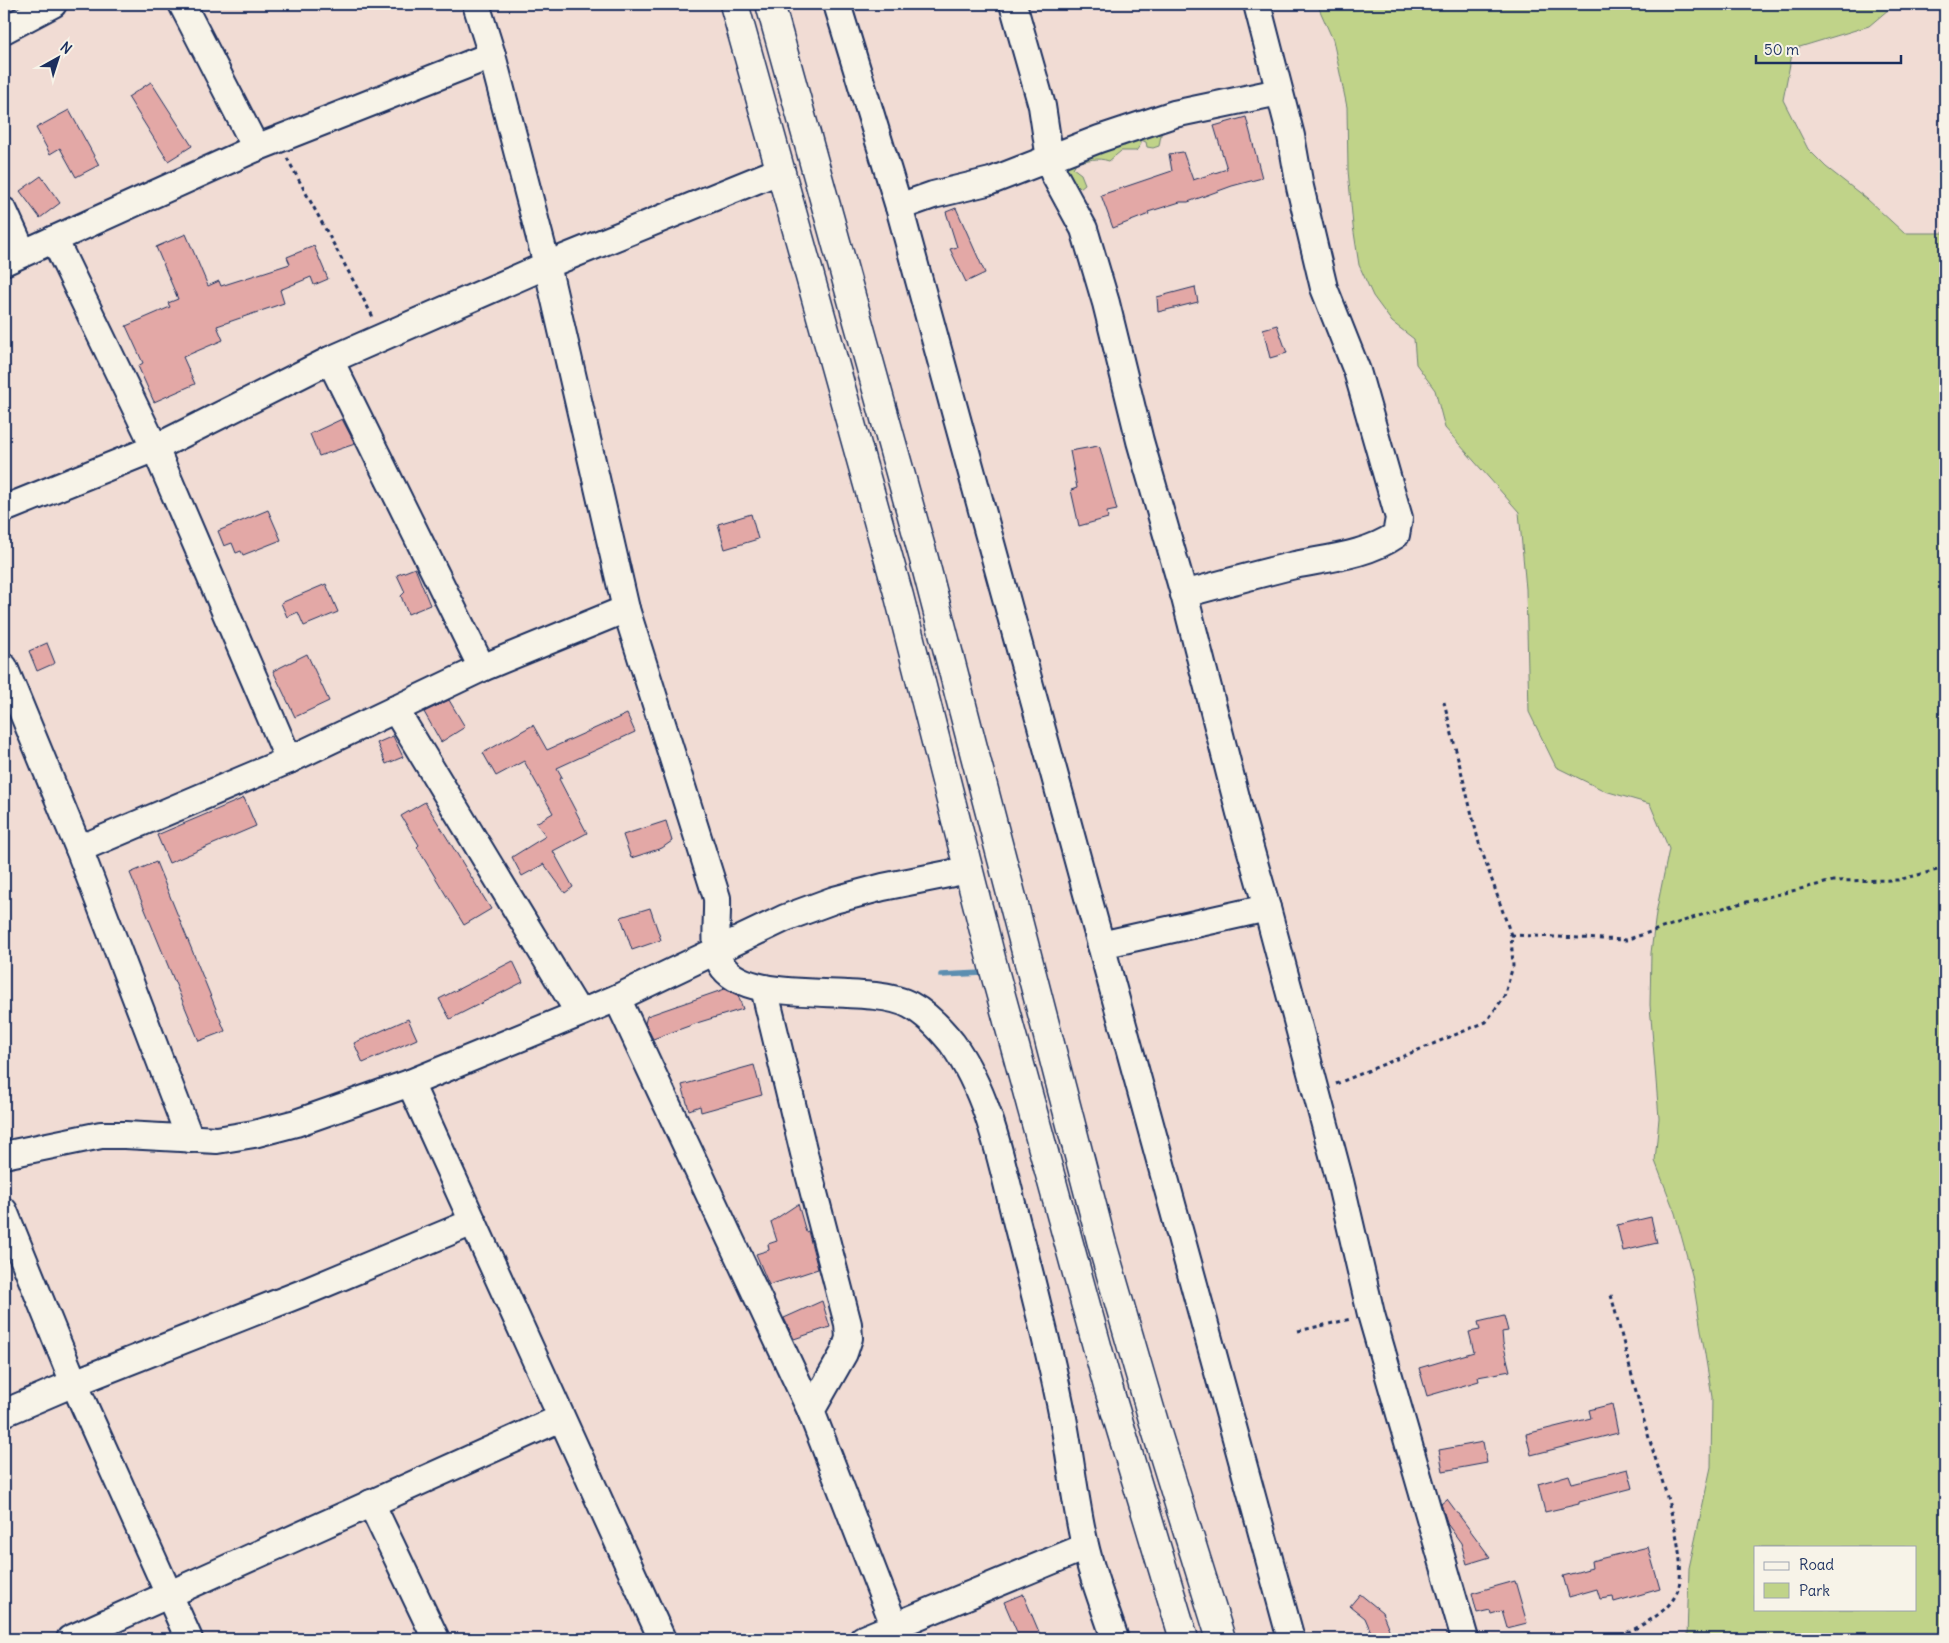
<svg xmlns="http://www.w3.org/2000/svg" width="1949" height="1643" viewBox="0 0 1949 1643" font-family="Delius,sans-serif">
<rect width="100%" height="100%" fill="#f1dcd4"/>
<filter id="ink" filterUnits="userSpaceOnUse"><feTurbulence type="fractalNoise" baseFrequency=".02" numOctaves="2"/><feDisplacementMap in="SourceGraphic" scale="10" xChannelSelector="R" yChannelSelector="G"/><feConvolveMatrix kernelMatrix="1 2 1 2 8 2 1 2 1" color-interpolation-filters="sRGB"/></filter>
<g filter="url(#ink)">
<g fill="#c0d389" stroke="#6e8174" fill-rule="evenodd">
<path d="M1317,4H1895L1869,26L1793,49L1783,100L1808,149L1826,167L1867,199L1904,233H1945V1639H1687L1689,1568L1711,1467L1712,1397L1692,1275L1675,1213L1655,1161L1659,1118L1650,1005L1651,953L1656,913L1669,849L1650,804L1605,791L1556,767L1529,712L1526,589L1519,512L1445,428L1435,390L1416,364L1414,339L1392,322L1373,296L1359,265L1353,226L1348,170L1347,107L1333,40ZM1755,1547H1915V1609H1755Z"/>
<path d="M1162,129L1159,146L1153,148L1147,147L1146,142L1141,140V144L1136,151H1121L1109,161C1097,157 1088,160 1076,163L1073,168L1081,174L1085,184L1080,188L1071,179L1054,150L1118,143L1125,146L1128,142Z"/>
</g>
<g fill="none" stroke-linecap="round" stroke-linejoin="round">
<path stroke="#5b8eb0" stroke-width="5.5" d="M941,975L983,973"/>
</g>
<g fill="#e3a8a6" stroke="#1b2f5e">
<path d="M151,82L192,146L168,161L128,97Z"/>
<path d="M69,110L99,165L76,177L60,148L50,154L36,128Z"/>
<path d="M1246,117L1262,178L1232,186L1188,202H1180L1148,212L1149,214L1113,228L1101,195L1172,171L1169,154L1183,152L1193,180L1227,169L1214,126Z"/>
<path d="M41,176L60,203L40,218L20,191Z"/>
<path d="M956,208L985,273L966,282L950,249L957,247L946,212Z"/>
<path d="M186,234L208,286L219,281L221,286L290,264L287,257L314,246L328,279L314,285L311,277L280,290L284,303L217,326L223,340L183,357L195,384L154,402L138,366L143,363L126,326L170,307L168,303L178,299L156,247Z"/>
<path d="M1195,287L1198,302L1158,312L1157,297Z"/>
<path d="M1277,325L1287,353L1270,358L1263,329Z"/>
<path d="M342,419L355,444L319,456L310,434Z"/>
<path d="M1098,446L1100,448L1117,510L1107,512L1108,518L1079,526L1071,490L1077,488L1070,451Z"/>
<path d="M268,510L281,540L243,555L241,551L236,553L232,543L224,546L218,531Z"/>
<path d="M751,514L758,539L725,549L718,524Z"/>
<path d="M415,568L430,605L408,614L401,596L405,592L397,575Z"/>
<path d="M326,584L338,612L304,626L298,612L287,617L281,603Z"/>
<path d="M47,643L55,663L37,671L29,651Z"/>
<path d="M307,654L329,701L295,717L273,671Z"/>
<path d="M449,700L465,727L441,742L424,712Z"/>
<path d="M627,714L635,732L557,768L562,777L559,779L587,833L553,851L573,887L565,893L544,864L522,876L512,857L546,836L536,823L553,813L524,761L496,776L483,753L533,725L547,750Z"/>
<path d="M393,736L403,757L386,764L377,743Z"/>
<path d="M244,798L256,826L169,863L157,835Z"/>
<path d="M425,802L491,909L464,925L417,847L419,845L401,816Z"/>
<path d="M666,821L672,841L662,848L631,858L623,835Z"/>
<path d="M156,862L225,1031L199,1041L130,873Z"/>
<path d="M650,908L661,940L632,950L621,917Z"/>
<path d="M513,961L523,982L450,1019L439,999Z"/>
<path d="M725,989L738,995L743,1009L700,1022L653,1039L645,1023L647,1016Z"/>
<path d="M408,1019L417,1039L363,1063L354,1043Z"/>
<path d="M754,1065L762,1095L701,1112L700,1106L689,1110L682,1085Z"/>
<path d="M798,1204L806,1232L808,1231L818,1269L769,1285L756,1254L769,1250L768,1244L777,1241L771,1222Z"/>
<path d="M1651,1217L1657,1243L1623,1251L1617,1225Z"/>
<path d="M822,1301L830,1327L794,1339L784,1318Z"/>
<path d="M1504,1316L1508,1331L1502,1332L1503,1343L1510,1371L1478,1377L1479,1381L1427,1396L1419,1368L1474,1352L1469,1332L1480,1330L1478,1322Z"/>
<path d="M1612,1404L1618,1433L1531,1455L1526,1434L1591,1418L1589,1410Z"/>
<path d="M1483,1442L1487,1463L1443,1471L1439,1450Z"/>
<path d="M1628,1469L1633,1488L1579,1502V1504L1545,1512L1538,1484L1569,1475L1572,1483Z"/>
<path d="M1447,1499L1490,1557L1467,1564L1461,1543L1448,1525L1441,1504Z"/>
<path d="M1648,1547L1660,1589L1614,1602L1613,1597L1600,1599L1597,1589L1569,1597L1563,1576L1592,1568L1591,1561Z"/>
<path d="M1515,1581L1527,1623L1507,1628L1502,1611L1491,1614L1490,1610L1477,1613L1472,1593Z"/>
<path d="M1023,1594L1042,1639H1020L1004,1602Z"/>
<path d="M1360,1594L1382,1612L1393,1639H1374L1365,1618L1350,1606Z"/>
</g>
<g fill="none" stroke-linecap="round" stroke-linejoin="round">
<defs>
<g id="minor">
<path d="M182,4L256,148"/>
<path d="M476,4L492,55L547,265L626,609L717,898C718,915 713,951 721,964C746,1008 867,982 910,1005C927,1014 940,1028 952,1043C989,1094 1001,1160 1016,1220C1033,1286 1050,1351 1063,1418C1071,1460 1075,1503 1085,1545C1092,1576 1105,1608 1115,1639"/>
<path d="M837,4L899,207L1291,1639"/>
<path d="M1013,4L1042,106L1050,159L1054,174L1084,229L1106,303L1140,441L1184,594L1240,813L1267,908L1340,1181L1371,1314L1465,1639"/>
<path d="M4,30L53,4"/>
<path d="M899,207L933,195L991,181L1099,139L1174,114L1279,92"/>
<path d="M4,211L23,253"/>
<path d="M54,239L155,448L289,760"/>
<path d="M4,262L256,148L492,55"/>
<path d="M330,360L482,668"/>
<path d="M4,509L155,448L330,360L547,265L781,170"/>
<path d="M1184,594C1221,584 1258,574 1295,565C1329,558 1367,555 1396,535L1399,518L1357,371L1324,288L1300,187L1291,136L1257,4"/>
<path d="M4,667L79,849L190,1139"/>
<path d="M395,709L579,1013"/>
<path d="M79,849L289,760L482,668L626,609"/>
<path d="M1101,945L1267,908"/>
<path d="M764,988L809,1174L848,1324L849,1338L844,1353L811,1411"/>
<path d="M617,998L811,1411L894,1625"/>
<path d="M410,1083L662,1639"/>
<path d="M4,1155L101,1135H125L217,1140L254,1134L296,1123L410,1083L617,998L785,918L834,900L883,887L968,870"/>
<path d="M4,1211L74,1383L189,1639"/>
<path d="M4,1413L74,1383L305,1292L473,1222"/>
<path d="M371,1503L436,1639"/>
<path d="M70,1639L561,1418"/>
<path d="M863,1639L1085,1547"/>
</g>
<g id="major">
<path d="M734,4L899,596L994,970L1109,1390L1184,1639"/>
<path d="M770,4L924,559L1102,1244L1157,1433L1221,1639"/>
</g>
</defs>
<use href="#minor" stroke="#1b2f5e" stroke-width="30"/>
<use href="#major" stroke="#1b2f5e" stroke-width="31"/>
<g stroke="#1b2f5e" stroke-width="3" stroke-dasharray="4 4" stroke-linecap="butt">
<path d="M287,158L373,317"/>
<path d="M1511,935L1626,940L1726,907L1833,881L1898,880L1945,868"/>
<path d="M1336,1084L1486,1022L1504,997L1513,966L1511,935L1479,843L1444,702"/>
<path d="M1611,1295C1623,1340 1634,1386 1647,1431C1658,1470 1687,1547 1679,1586C1673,1613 1635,1629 1613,1639"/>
<path d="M1298,1331L1351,1319"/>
</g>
<use href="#minor" stroke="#f7f3e8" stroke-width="26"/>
<use href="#major" stroke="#f7f3e8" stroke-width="28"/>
</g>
</g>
<rect width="1949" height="1643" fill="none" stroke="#f7f3e8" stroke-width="20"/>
<rect x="10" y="10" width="1929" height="1623" fill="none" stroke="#1b2f5e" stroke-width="2" filter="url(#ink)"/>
<rect x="1754" y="1546" width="162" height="65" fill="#f7f3e8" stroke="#9fa5b1"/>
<rect x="1764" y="1562" width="25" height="8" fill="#f7f3e8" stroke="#9fa5b1"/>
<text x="1799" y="1570" font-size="15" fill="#1b2f5e">Road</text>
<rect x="1764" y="1583" width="25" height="15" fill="#c0d389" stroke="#9fa5b1"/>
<text x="1799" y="1596" font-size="15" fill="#1b2f5e">Park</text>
<g transform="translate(58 58) rotate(39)" stroke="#f7f3e8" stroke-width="4" paint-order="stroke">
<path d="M0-4L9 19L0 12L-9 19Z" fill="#1b2f5e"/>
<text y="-8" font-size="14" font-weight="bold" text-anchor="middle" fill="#1b2f5e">N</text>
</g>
<path d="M1756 55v8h145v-8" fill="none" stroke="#1b2f5e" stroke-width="2.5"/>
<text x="1764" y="55" font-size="15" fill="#1b2f5e" stroke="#f7f3e8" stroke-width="4" paint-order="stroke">50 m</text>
</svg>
